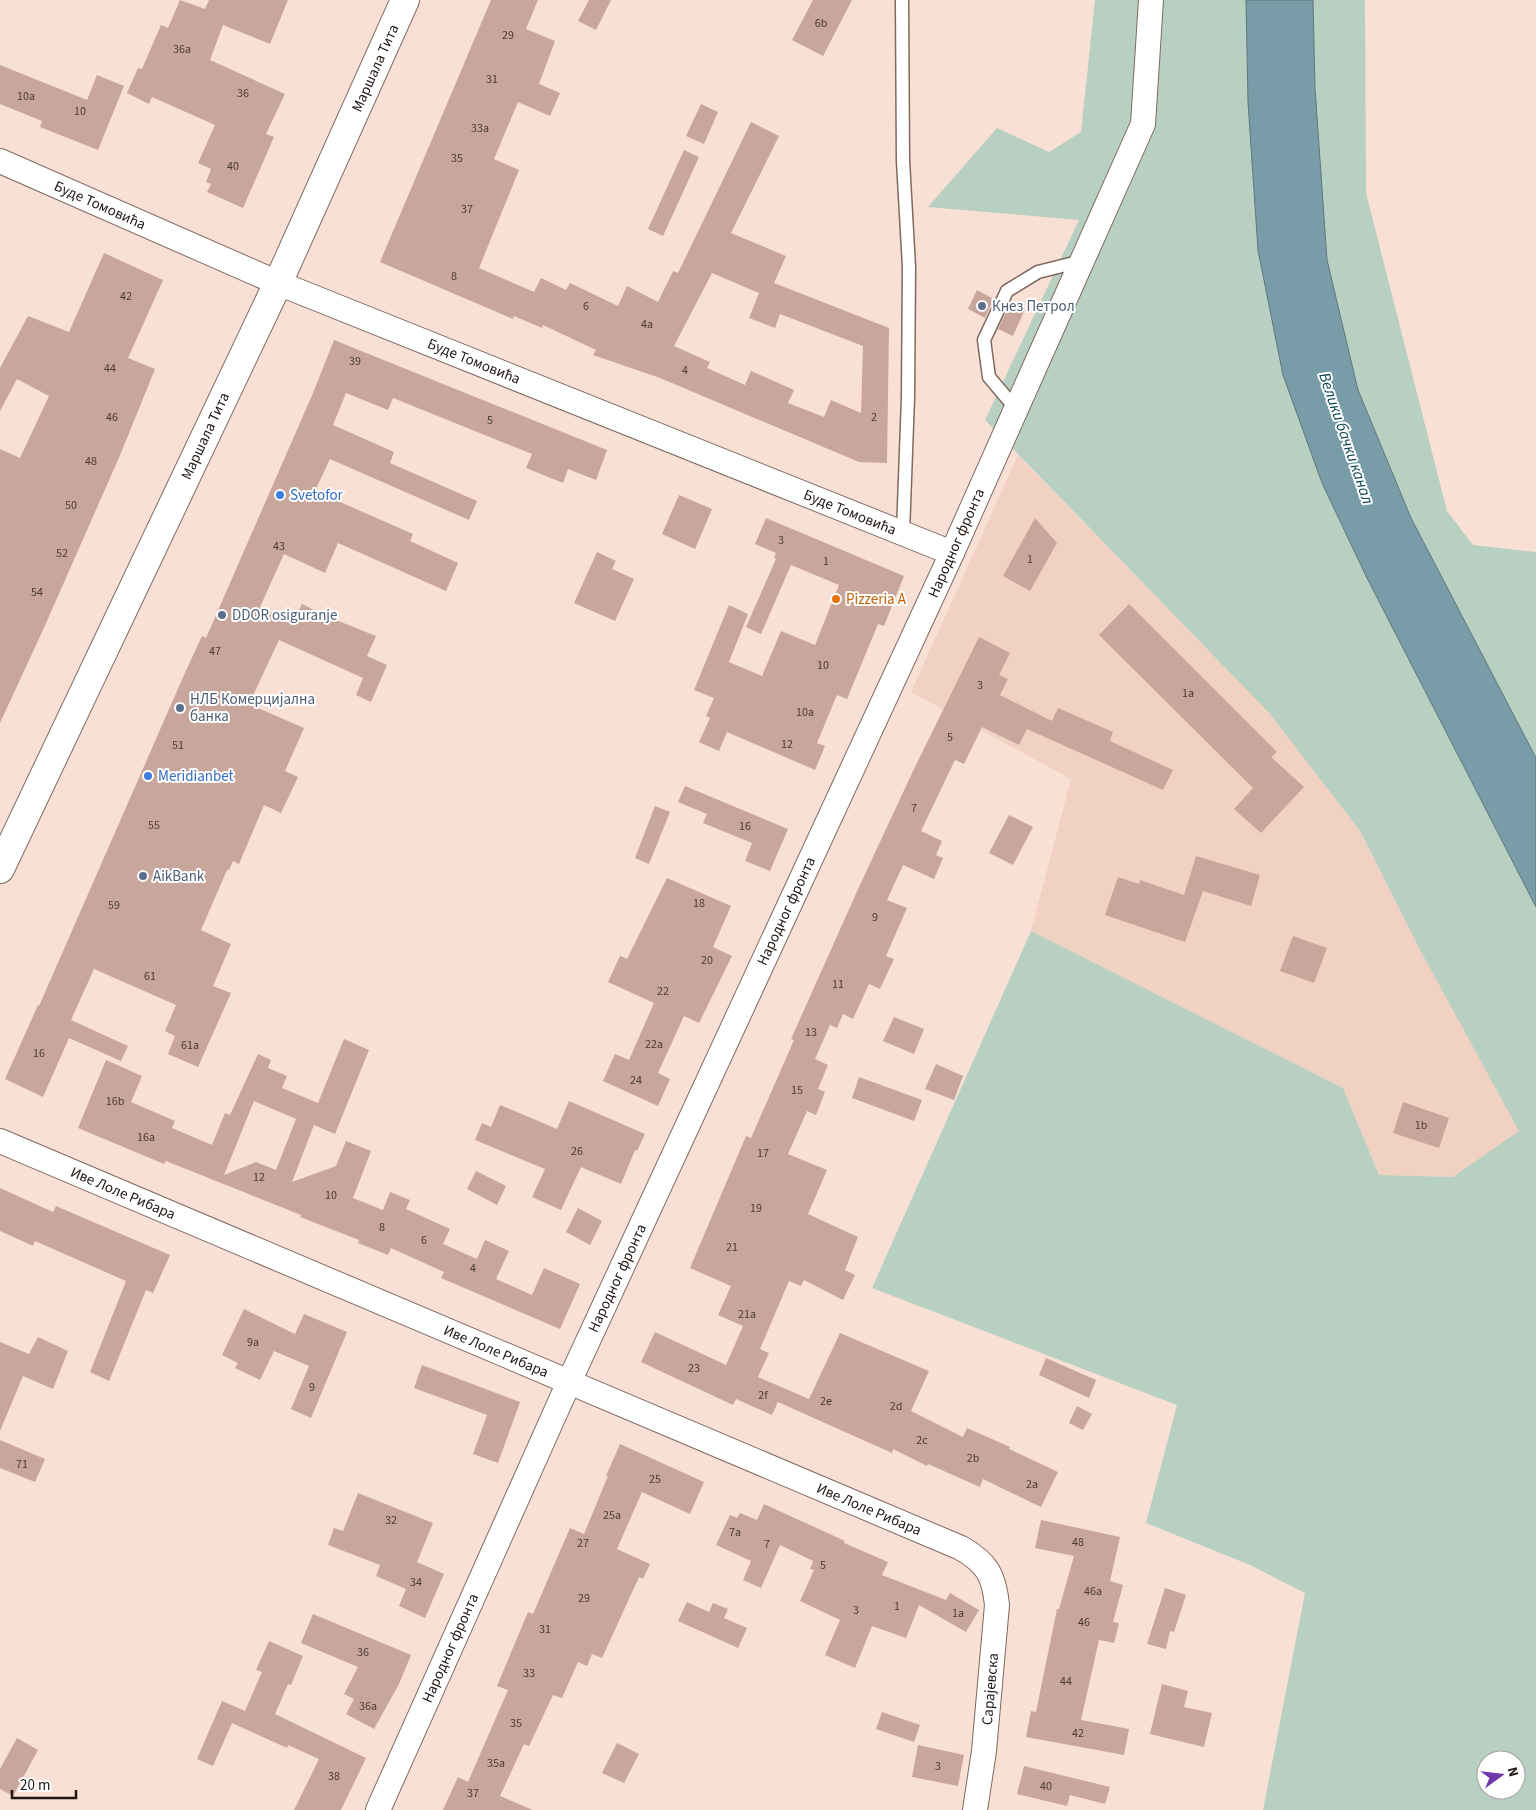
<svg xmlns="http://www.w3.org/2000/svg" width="1536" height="1810" viewBox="0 0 1536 1810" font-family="'Source Sans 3',sans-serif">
<rect width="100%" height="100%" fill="#f9e0d5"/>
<path fill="#f0d1c2" d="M1018,455L1270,714L1360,831L1420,950L1520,1131L1453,1177L1379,1175L1343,1088L1031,931L1071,779L911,692Z"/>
<g fill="#b7d0c1" fill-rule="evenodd">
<path d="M1095,0H1246L1248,102L1258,250L1283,375L1322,483L1367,578L1536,907V1810H1263L1305,1593L1250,1565L1146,1523L1177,1405L872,1288L1031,931L1343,1088L1379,1175L1453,1177L1519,1131L1420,950L1360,831L1270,714L985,420L1079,220L928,207L997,128L1049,152L1081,132ZM1486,1760H1516V1790H1486Z"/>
<path d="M1313,0H1365L1366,193L1447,511L1473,545L1536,552V758L1411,518L1358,390L1327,260L1315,88Z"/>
</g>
<path fill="#789da8" stroke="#5e757b" d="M1246,0H1313L1315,88L1327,260L1358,390L1411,518L1536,758V907L1367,578L1322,483L1283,375L1258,250L1248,102Z"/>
<g fill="#c9a69b" fill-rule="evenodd">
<path d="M180,0L205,9L209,0H288L270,44L223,25L210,60L285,94L266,134L274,137L243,208L207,192L211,184L206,182L211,169L198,163L215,125L152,97L149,104L127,93L138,68L142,69L161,25L168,28Z"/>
<path d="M491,0H538L526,29L555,41L539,84L560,93L550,116L518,102L494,159L519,170L479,268L534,292L541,278L566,290L570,283L618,306L627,286L658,302L673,271L678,273L751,122L779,136L731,233L786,256L774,283L889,328L887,463L859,462L660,378L593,355L596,350L543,325L542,328L514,316L513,319L380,262ZM712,273L759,293L749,318L775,328L780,314L863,346L861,413L831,400L824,417L788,403L794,390L751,371L745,385L707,368L710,362L674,346Z"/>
<path d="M589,0H611L596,30L578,21Z"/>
<path d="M813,0H852L823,56L792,40Z"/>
<path d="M0,65L87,100L97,75L124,86L98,150L40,127L42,121L0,104Z"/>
<path d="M701,104L718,112L704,144L686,136Z"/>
<path d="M684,150L699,157L663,236L648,229Z"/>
<path d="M104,253L163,280L128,358L155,369L121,453L43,630L0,723V449L20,458L49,396L17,379L0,411V368L28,316L69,332Z"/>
<path d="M977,290L994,299L983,322L985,318L968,309Z"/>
<path d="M1011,302L1025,309L1013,336L998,329Z"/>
<path d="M334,340L607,450L596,480L568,469L563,483L526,468L532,454L393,398L388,410L346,393L333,425L394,452L390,463L477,501L469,520L330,459L315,491L413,534L410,541L458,563L446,591L338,543L325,573L284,554L260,607L293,622L302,604L326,616L376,636L367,656L387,665L371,702L356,695L363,678L279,640L249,704L304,728L285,771L298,777L281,813L264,805L239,864L233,861L229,870H227L201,930L231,944L213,986L231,993L198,1067L168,1054L175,1036L165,1031L176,1005L94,969L71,1020L128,1046L121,1061L69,1038L43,1097L5,1079L38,1005L39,1006L184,675L202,636L206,638L313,393Z"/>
<path d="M679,495L712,509L695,549L662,534Z"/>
<path d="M766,518L904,576L884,626L878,624L847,699L837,695L817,743L825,746L815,770L727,732L719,751L699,742L710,718L706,716L714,698L694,690L729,605L748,614L729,662L762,676L781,631L815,645L839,585L791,565L761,634L746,627L776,559L774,558L776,553L755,544Z"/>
<path d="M1035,518L1057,543L1030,591L1003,576Z"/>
<path d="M597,552L616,561L612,569L634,579L615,621L574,603Z"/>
<path d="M1129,604L1277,752L1271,757L1304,787L1261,833L1234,809L1253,788L1099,635Z"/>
<path d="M979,637L1010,653L999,675L1008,679L1000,695L1052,721L1058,708L1113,732L1110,741L1173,770L1163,790L1027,729L1019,745L982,727L964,764L955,760L921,831L942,841L936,855L943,858L934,879L903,865L887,900L907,908L886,956L894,959L880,989L869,984L853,1019L843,1014L837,1028L830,1025L815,1059L828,1065L818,1089L825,1092L816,1115L807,1111L788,1154L827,1170L808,1214L858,1237L845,1270L855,1275L843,1300L804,1280L801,1286L789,1281L760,1349L769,1353L758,1377L809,1399L840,1333L929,1371L911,1411L963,1437L967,1428L1010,1447L1009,1449L1058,1472L1041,1507L983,1479L980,1487L928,1464L927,1466L893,1449L892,1453L778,1402L772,1415L736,1399L733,1405L641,1362L655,1332L726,1365L743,1326L718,1315L731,1286L690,1268L746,1136L751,1138L794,1040L791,1039L859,887L913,771Z"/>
<path d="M685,786L788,829L770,871L745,861L752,843L703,823L707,814L678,802Z"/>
<path d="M655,806L670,812L649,864L635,858Z"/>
<path d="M1009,815L1033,827L1013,865L989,853Z"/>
<path d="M1196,856L1260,875L1251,906L1203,891L1185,942L1105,915L1118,877L1139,884L1140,880L1184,895Z"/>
<path d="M667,878L731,906L713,947L732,956L699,1023L684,1016L658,1073L670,1079L658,1106L603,1081L615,1054L629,1060L654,1003L608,982L620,956L627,959Z"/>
<path d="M1293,936L1327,948L1314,983L1280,971Z"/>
<path d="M894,1017L924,1029L914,1054L883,1041Z"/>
<path d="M344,1039L369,1050L335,1134L314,1125L292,1182L336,1166L346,1141L371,1151L353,1198L383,1210L390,1192L410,1200L406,1209L450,1229L443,1244L477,1259L485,1240L509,1251L496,1279L532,1295L544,1268L580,1284L560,1329L441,1278L444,1272L391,1248L388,1255L358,1243L359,1240L300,1217L301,1215L166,1161L164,1164L78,1128L106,1060L142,1076L131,1102L175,1121L172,1128L212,1145L225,1113L230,1115L258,1054L271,1060L268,1068L287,1076L282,1088L318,1103ZM254,1101L296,1119L276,1170L256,1162L224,1175Z"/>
<path d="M936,1064L963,1076L954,1100L925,1089Z"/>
<path d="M859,1077L922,1100L914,1121L852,1098Z"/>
<path d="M569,1101L645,1134L637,1151L635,1150L621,1184L581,1167L561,1210L532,1197L545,1169L475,1140L482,1123L491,1127L500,1105L557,1129Z"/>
<path d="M1403,1102L1449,1118L1439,1148L1393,1133Z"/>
<path d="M476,1171L506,1186L497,1205L467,1189Z"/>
<path d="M0,1188L53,1212L56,1206L170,1255L153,1293L146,1290L109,1381L90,1372L126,1281L35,1241L33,1246L0,1231Z"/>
<path d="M578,1208L602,1221L590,1245L566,1232Z"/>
<path d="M244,1309L295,1334L304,1314L347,1332L311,1418L291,1409L309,1366L274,1351L260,1380L235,1368L238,1363L222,1355Z"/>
<path d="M38,1337L68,1351L53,1389L23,1376L0,1431V1342L29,1354Z"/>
<path d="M1046,1358L1096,1380L1089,1398L1039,1375Z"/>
<path d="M422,1365L520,1402L498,1463L473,1454L487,1415L414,1388Z"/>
<path d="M1077,1406L1092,1414L1083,1430L1069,1423Z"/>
<path d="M0,1440L45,1459L35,1482L0,1468Z"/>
<path d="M620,1444L704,1482L690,1514L642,1492L617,1549L650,1564L643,1579L639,1577L602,1658L592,1654L587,1666L578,1662L562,1698L553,1695L529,1746L524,1744L500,1796L533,1810H443L458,1777L468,1782L508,1690L497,1686L528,1612L533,1614L570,1528L584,1534L608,1476H606Z"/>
<path d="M358,1493L433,1523L417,1562L444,1574L425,1618L399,1606L406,1589L376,1576L380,1565L328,1545L334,1528L343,1531Z"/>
<path d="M764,1504L845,1541L844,1543L888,1562L882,1575L946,1600L950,1593L979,1610L966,1632L919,1605L906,1638L872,1626L855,1668L825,1655L840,1620L800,1601L814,1570L810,1569L813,1561L780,1545L761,1588L743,1580L751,1561L716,1545L730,1515L737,1518L740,1513L757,1520Z"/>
<path d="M1041,1520L1120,1537L1110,1581L1123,1585L1113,1622L1119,1623L1114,1643L1099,1640L1081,1720L1129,1729L1124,1755L1026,1737L1031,1711L1036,1712L1057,1609H1059L1074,1556L1035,1548Z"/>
<path d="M1165,1588L1186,1595L1174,1632L1170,1631L1166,1649L1147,1644Z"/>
<path d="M687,1602L709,1612L713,1603L728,1609L724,1618L747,1628L738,1648L678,1621Z"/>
<path d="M313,1614L411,1655L399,1684L374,1729L346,1714L354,1699L344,1694L358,1667L301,1643Z"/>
<path d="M269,1641L303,1656L291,1685L288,1684L275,1714L366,1758L341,1810H294L319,1759L288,1745L287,1748L232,1723L213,1766L197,1759L222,1701L245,1711L262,1672L256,1670Z"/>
<path d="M1162,1684L1188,1691L1184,1707L1212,1713L1204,1747L1150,1734Z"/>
<path d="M882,1712L920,1725L914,1742L876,1729Z"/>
<path d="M17,1738L38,1750L13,1796L0,1789V1769Z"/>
<path d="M617,1743L639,1754L624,1783L602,1773Z"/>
<path d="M918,1745L964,1755L958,1786L912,1777Z"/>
<path d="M1024,1766L1110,1787L1105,1804L1070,1795L1067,1806L1017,1794Z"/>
</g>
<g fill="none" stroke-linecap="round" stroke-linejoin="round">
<defs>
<g id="service">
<path d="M902,0L903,161L909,267L908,397L903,533"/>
<path d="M1016,409L989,377L984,340L1007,291L1038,272L1082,261"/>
</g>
<g id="minor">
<path d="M0,161L278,283L952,553"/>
<path d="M0,1141L961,1548C987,1563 994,1575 997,1605L984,1751L975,1810"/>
<path d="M378,1810L569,1382L952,553L1143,124L1151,0"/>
</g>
<path id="tertiary" d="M0,869L278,283L405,0"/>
</defs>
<use href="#service" stroke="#7f6a60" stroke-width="15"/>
<use href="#minor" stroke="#7f6a60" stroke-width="26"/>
<use href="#tertiary" stroke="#7f6a60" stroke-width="30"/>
<use href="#service" stroke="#fff" stroke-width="12"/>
<use href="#minor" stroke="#fff" stroke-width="24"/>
<use href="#tertiary" stroke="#fff" stroke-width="28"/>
</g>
<g fill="#5c6f8a" stroke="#fff" stroke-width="2">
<circle cx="982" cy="306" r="5"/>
<circle cx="222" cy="615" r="5"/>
<circle cx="180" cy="708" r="5"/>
<circle cx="143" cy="876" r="5"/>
</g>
<g fill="#3f7fe0" stroke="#fff" stroke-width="2">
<circle cx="280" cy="495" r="5"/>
<circle cx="148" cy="776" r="5"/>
</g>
<circle fill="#e8710a" stroke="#fff" stroke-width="2" cx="836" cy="599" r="5"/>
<g text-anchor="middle" stroke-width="4" stroke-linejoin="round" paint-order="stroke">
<g font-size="12" fill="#4a3b35">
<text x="821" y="27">6b</text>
<text x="508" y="39">29</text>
<text x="182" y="53">36a</text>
<text x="492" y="83">31</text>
<text x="243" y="97">36</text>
<text x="26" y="100">10a</text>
<text x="80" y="115">10</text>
<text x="480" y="132">33a</text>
<text x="457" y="162">35</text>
<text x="233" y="170">40</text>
<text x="467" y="213">37</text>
<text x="454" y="280">8</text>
<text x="126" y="300">42</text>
<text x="586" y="310">6</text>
<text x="647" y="328">4a</text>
<text x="355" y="365">39</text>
<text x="110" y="372">44</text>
<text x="685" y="374">4</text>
<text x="112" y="421">46</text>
<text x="874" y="421">2</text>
<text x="490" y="424">5</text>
<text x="91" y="465">48</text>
<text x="71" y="509">50</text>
<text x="781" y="544">3</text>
<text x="279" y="550">43</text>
<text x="62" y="557">52</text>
<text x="1030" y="563">1</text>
<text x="826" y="565">1</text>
<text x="37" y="596">54</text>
<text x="215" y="655">47</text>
<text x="823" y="669">10</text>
<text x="980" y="689">3</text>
<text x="1188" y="697">1a</text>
<text x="805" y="716">10a</text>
<text x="950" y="741">5</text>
<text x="787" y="748">12</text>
<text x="178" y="749">51</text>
<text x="914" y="812">7</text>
<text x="154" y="829">55</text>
<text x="745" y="830">16</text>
<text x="699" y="907">18</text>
<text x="114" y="909">59</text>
<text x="875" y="921">9</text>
<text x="707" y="964">20</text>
<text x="150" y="980">61</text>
<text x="838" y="988">11</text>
<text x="663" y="995">22</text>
<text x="811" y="1036">13</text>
<text x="654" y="1048">22a</text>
<text x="190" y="1049">61a</text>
<text x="39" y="1057">16</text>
<text x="636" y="1084">24</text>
<text x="797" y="1094">15</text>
<text x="115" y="1105">16b</text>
<text x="1421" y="1129">1b</text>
<text x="146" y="1141">16a</text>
<text x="577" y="1155">26</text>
<text x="763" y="1157">17</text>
<text x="259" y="1181">12</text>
<text x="331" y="1199">10</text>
<text x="756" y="1212">19</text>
<text x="382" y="1231">8</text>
<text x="424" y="1244">6</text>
<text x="732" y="1251">21</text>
<text x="473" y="1272">4</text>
<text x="747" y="1318">21a</text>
<text x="253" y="1346">9a</text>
<text x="694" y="1372">23</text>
<text x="312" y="1391">9</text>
<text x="763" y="1399">2f</text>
<text x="826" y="1405">2e</text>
<text x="896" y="1410">2d</text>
<text x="922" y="1444">2c</text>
<text x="973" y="1462">2b</text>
<text x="22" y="1468">71</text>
<text x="655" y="1483">25</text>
<text x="1032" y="1488">2a</text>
<text x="612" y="1519">25a</text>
<text x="391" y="1524">32</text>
<text x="735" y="1536">7a</text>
<text x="1078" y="1546">48</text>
<text x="583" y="1547">27</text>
<text x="767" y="1548">7</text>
<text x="823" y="1569">5</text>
<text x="416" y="1586">34</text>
<text x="1093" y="1595">46a</text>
<text x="584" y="1602">29</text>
<text x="897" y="1610">1</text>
<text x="856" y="1614">3</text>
<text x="958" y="1617">1a</text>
<text x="1084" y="1626">46</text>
<text x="545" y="1633">31</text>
<text x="363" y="1656">36</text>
<text x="529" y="1677">33</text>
<text x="1066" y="1685">44</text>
<text x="368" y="1710">36a</text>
<text x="516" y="1727">35</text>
<text x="1078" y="1737">42</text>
<text x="496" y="1767">35a</text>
<text x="938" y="1770">3</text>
<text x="334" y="1780">38</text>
<text x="1046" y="1790">40</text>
<text x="473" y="1797">37</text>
</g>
<g font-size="15" fill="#201713" stroke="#fff">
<text transform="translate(375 68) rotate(-66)" y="5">Маршала Тита</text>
<text transform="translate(100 205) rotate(24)" y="5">Буде Томовића</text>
<text transform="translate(474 361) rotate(22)" y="5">Буде Томовића</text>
<text transform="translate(205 436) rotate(-65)" y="5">Маршала Тита</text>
<text transform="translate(850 512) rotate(22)" y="5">Буде Томовића</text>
<text transform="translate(956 543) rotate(-66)" y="5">Народног фронта</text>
<text transform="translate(786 911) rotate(-65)" y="5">Народног фронта</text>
<text transform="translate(123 1193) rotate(23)" y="5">Иве Лоле Рибара</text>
<text transform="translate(617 1278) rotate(-65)" y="5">Народног фронта</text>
<text transform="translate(496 1351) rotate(23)" y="5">Иве Лоле Рибара</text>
<text transform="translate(869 1509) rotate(23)" y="5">Иве Лоле Рибара</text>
<text transform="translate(450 1648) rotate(-66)" y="5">Народног фронта</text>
<text transform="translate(990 1689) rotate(-85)" y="5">Сарајевска</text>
</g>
<g font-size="15" fill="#4e5e75" stroke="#fff" text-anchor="start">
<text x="992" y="311">Кнез Петрол</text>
<text x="232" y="620">DDOR osiguranje</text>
<text x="190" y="704">НЛБ Комерцијална<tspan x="190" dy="17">банка</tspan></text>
<text x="153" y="881">AikBank</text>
</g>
<g font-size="15" fill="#366cbe" stroke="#fff" text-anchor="start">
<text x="290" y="500">Svetofor</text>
<text x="158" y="781">Meridianbet</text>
</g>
<g font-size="15" fill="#c56008" stroke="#fff" text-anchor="start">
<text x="846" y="604">Pizzeria A</text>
</g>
<g font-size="16" font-style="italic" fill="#07424f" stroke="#fff">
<text transform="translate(1347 438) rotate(71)" y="6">Велики бачки канал</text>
</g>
</g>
<g transform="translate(1501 1775) rotate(75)"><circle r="24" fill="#ffffff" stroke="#a6a2a1"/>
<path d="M0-4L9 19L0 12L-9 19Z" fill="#7137ad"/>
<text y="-8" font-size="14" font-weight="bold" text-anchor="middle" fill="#201713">N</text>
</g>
<path d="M12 1790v8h64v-8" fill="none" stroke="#201713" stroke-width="2.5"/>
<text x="20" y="1790" font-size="15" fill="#201713" stroke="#ffffff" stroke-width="4" paint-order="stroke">20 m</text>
</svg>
